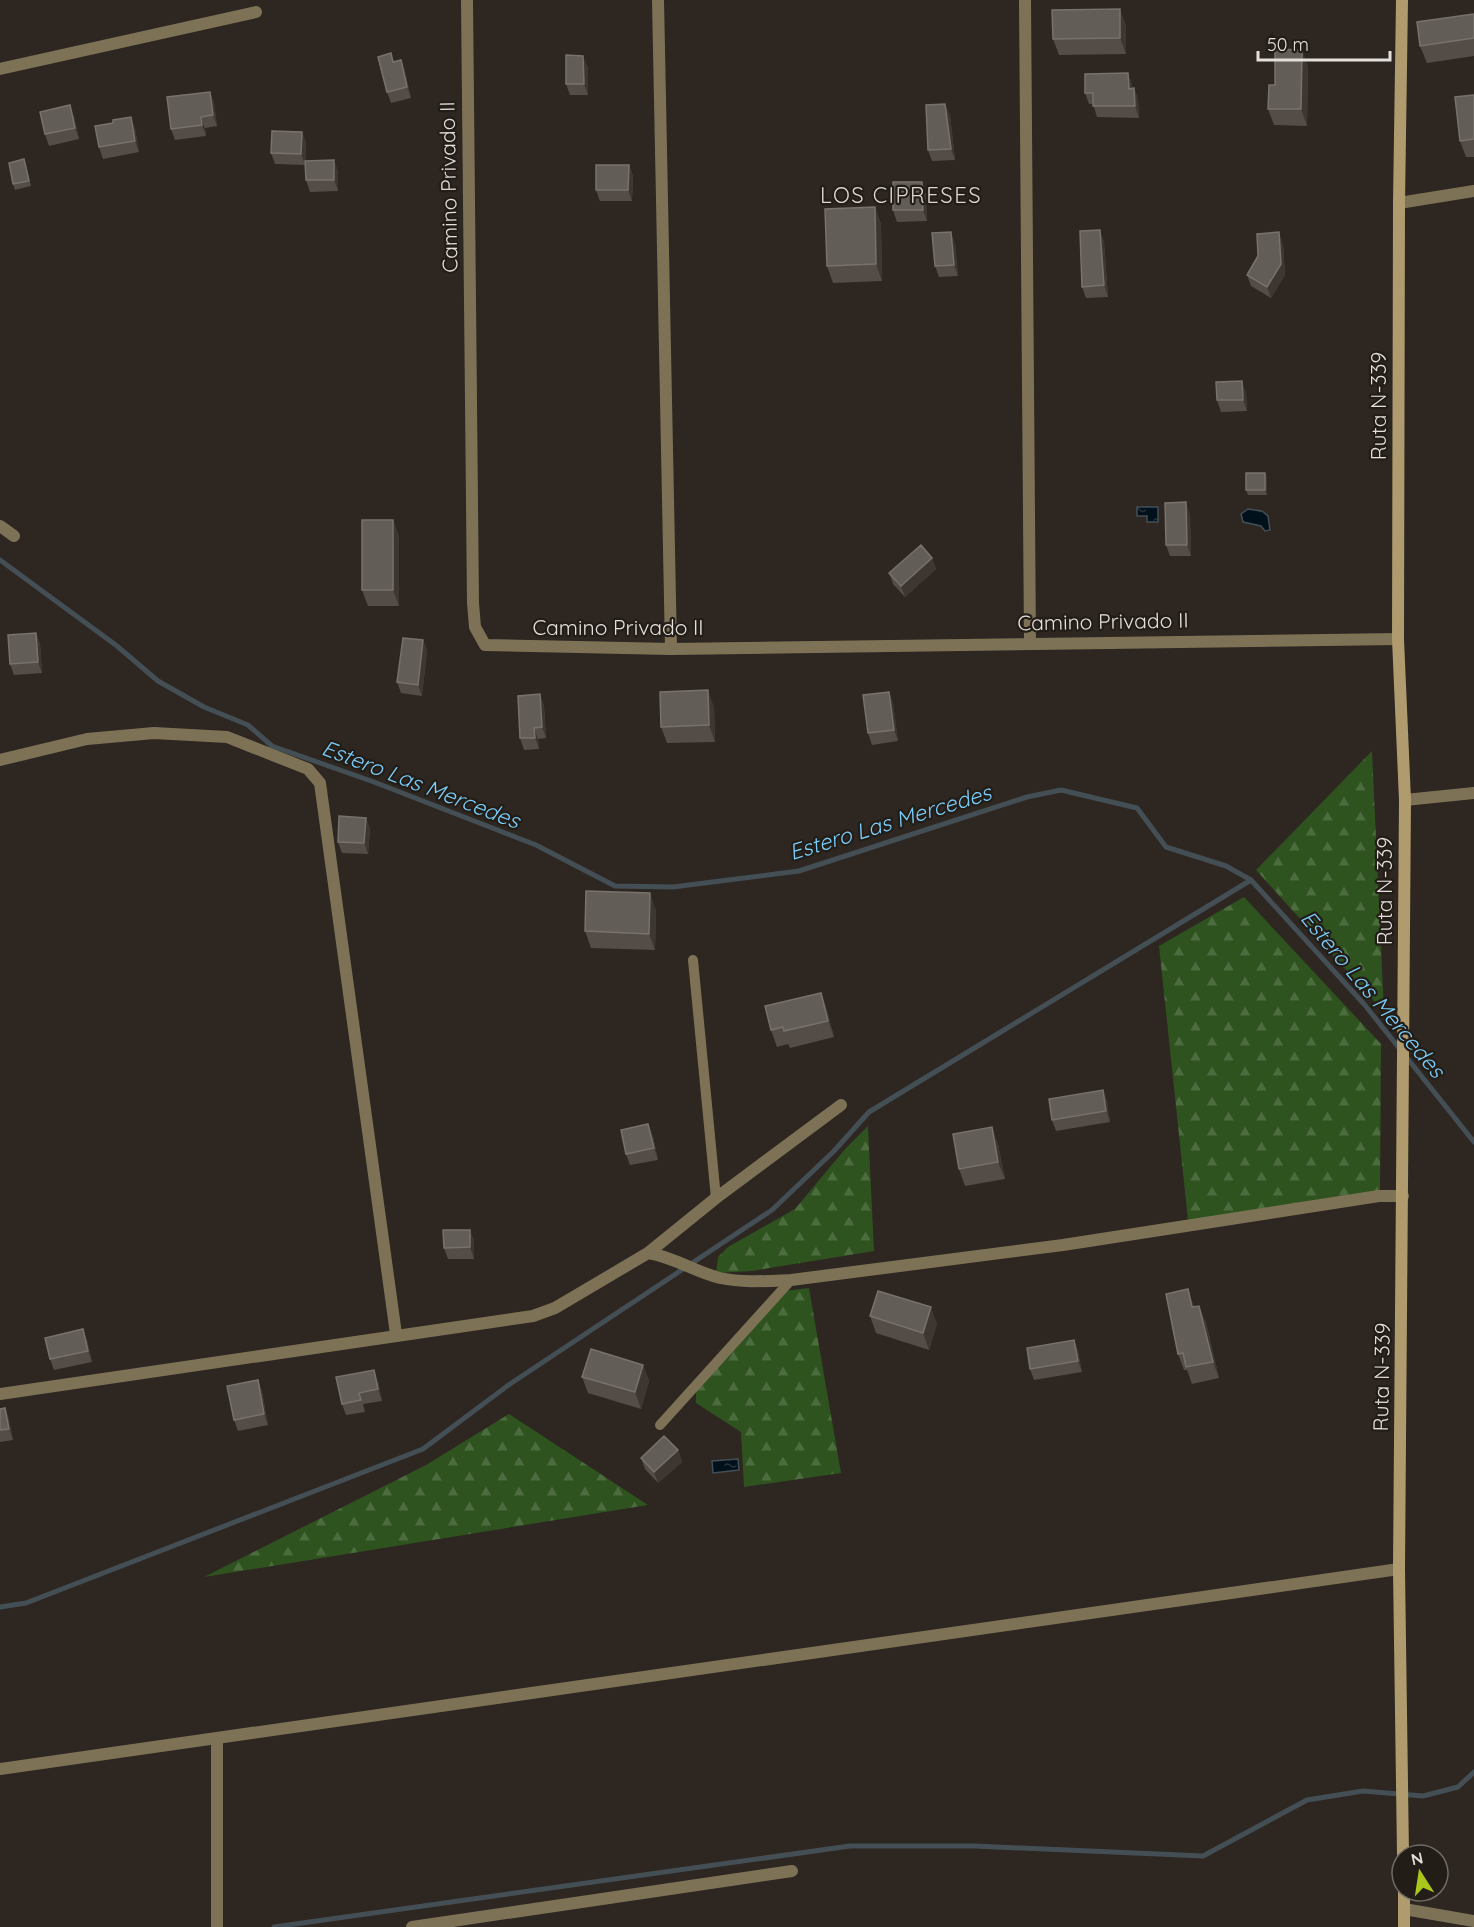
<svg xmlns="http://www.w3.org/2000/svg" width="1474" height="1927" font-family="Quicksand,sans-serif">
<style>
.forest{fill:url(#forest-firs)}
.water{fill:url(#water-ripples);stroke:#444f55;stroke-width:1.5}
.lines{fill:none;stroke-linecap:round;stroke-linejoin:round}
.stream{stroke:#444f55;stroke-width:5}
.lane{stroke:#7e7256;stroke-width:10}
.street{stroke:#7e7256;stroke-width:12}
.secondary{stroke:#af9b6e;stroke-width:12}
.wall{fill:#544d47}
.shaded-wall{fill:#3e3731}
.building{fill:#635d57;stroke:#78716c;stroke-width:1.5}
.labels{text-anchor:middle;stroke-width:4.5;stroke-linejoin:round;paint-order:stroke}
.street-label{font-size:21px;fill:#e4dfdb;stroke:#231d18}
.neighbourhood-label{font-size:22px;letter-spacing:1.5px;fill:#ddd4cd;stroke:#231d18}
.water-label{font-size:22px;font-style:italic;fill:#7bcdf9;stroke:#231d18}
</style>
<defs>
<pattern id="forest-firs" width="22" height="20" patternUnits="userSpaceOnUse" patternTransform="scale(1.5)"><rect width="22" height="20" fill="#2e531e"/><path d="M5 1l3.5 6h-7zM16 11l3.5 6h-7z" fill="#4c6b3e"/></pattern>
<pattern id="water-ripples" width="26" height="14" patternUnits="userSpaceOnUse" patternTransform="scale(1.5)"><rect width="26" height="14" fill="#00111c"/><path d="M2 4q2-2 4 0t4 0M15 11q2-2 4 0t4 0" fill="none" stroke="#25333c"/></pattern>
</defs>
<rect width="100%" height="100%" fill="#2d2621"/>
<path class="forest" d="M 1372,751 L 1384,1012 L 1256,870 Z
M 1244,897 L 1381,1044 L 1380,1194 L 1188,1220 L 1159,946 Z
M 868,1126 L 874,1251 L 752,1271 L 716,1273 L 718,1257 L 728,1247 L 795,1209 L 846,1148 Z
M 809,1288 L 841,1473 L 744,1487 L 741,1432 L 696,1403 L 696,1379 L 776,1292 Z
M 509,1414 L 648,1505 L 204,1577 L 426,1465 Z"/>
<path class="water" d="M 1137,507 L 1158,507 L 1158,522 L 1147,522 L 1147,516 L 1137,516 Z
M 1248,509 L 1262,511 L 1268,516 L 1270,530 L 1265,531 L 1261,526 L 1243,522 L 1241,514 Z
M 738,1459 L 739,1470 L 713,1473 L 712,1461 Z"/>
<g class="lines">
<path class="stream" d="M 0,560 L 117,646 L 158,681 L 204,707 L 248,725 L 272,746 L 374,782 L 536,845 L 615,886 L 673,887 L 799,871 L 1027,797 L 1061,790 L 1137,808 L 1166,847 L 1226,866 L 1251,880 L 1364,1004 L 1474,1142
M 0,1607 L 26,1603 L 423,1449 L 510,1384 L 772,1210 L 834,1151 L 869,1112 L 1251,880
M 274,1927 L 850,1846 L 975,1846 L 1203,1856 L 1307,1800 L 1363,1791 L 1423,1796 L 1458,1787 L 1474,1772"/>
<path class="lane" d="M 693,960 L 716,1198
M 660,1425 L 791,1280"/>
<path class="street" d="M 467,0 L 473,603 L 475,627 L 485,645 L 671,649 L 1398,639
M 658,0 L 671,649
M 1025,0 L 1030,642
M 0,69 L 256,12
M 1399,203 L 1474,191
M 0,526 L 14,536
M 0,760 L 87,739 L 154,733 L 227,737 L 308,769 L 320,783 L 396,1334
M 1405,800 L 1474,793
M 648,1253 L 716,1198 L 841,1105
M 0,1394 L 533,1316 L 555,1308 L 648,1253 C 674,1257 695,1272 720,1278 C 744,1283 767,1281 791,1280 L 1063,1245 L 1379,1196 L 1403,1196
M 0,1769 L 1399,1569
M 1404,1909 L 1474,1921
M 217,1927 L 217,1739
M 412,1927 L 792,1871"/>
<path class="secondary" d="M 1402,0 L 1399,203 L 1398,639 L 1405,800 L 1399,1569 L 1403,1855
M 1404,1891 L 1404,1927"/>
</g>
<path class="wall" d="M 1474,14 L 1474,56 L 1427,63 L 1420,46 Z
M 1126,25 L 1126,54 L 1059,55 L 1053,39 Z
M 401,60 L 405,71 L 411,98 L 391,103 L 387,92 L 394,62 Z
M 1308,66 L 1307,126 L 1274,125 L 1268,109 L 1275,85 Z
M 588,67 L 588,95 L 570,95 L 566,84 Z
M 1132,84 L 1132,88 L 1134,88 L 1138,99 L 1139,118 L 1097,117 L 1093,104 L 1089,104 L 1085,93 Z
M 210,92 L 214,103 L 217,126 L 205,128 L 206,136 L 175,140 L 171,129 Z
M 1474,95 L 1474,157 L 1466,157 L 1460,141 Z
M 945,104 L 950,115 L 955,160 L 932,161 L 928,150 Z
M 74,116 L 79,139 L 49,146 L 45,134 Z
M 135,128 L 139,152 L 103,159 L 99,147 Z
M 302,132 L 306,143 L 305,165 L 275,164 L 271,153 Z
M 26,165 L 31,186 L 15,190 L 13,184 Z
M 629,165 L 633,176 L 632,201 L 600,201 L 596,190 Z
M 338,171 L 338,191 L 310,192 L 306,180 Z
M 926,193 L 927,221 L 897,222 L 893,210 Z
M 875,207 L 881,224 L 882,281 L 833,283 L 827,266 Z
M 1104,241 L 1108,297 L 1086,298 L 1082,287 Z
M 955,243 L 958,276 L 939,277 L 935,266 Z
M 1283,244 L 1285,275 L 1271,298 L 1251,286 L 1247,275 Z
M 1246,392 L 1247,411 L 1221,412 L 1217,400 Z
M 1265,473 L 1267,478 L 1267,495 L 1248,495 L 1246,490 Z
M 1190,514 L 1191,556 L 1170,556 L 1166,545 Z
M 393,520 L 399,537 L 399,606 L 368,606 L 362,590 Z
M 932,558 L 936,569 L 905,597 L 893,584 L 889,573 Z
M 36,633 L 40,644 L 42,673 L 14,675 L 10,664 Z
M 423,640 L 427,651 L 422,696 L 401,693 L 397,682 Z
M 889,692 L 893,703 L 898,741 L 872,745 L 868,733 Z
M 540,694 L 544,706 L 546,738 L 538,739 L 539,749 L 524,750 L 520,738 Z
M 714,707 L 715,742 L 667,743 L 661,727 Z
M 366,818 L 370,829 L 368,854 L 342,853 L 338,842 Z
M 656,910 L 655,950 L 591,948 L 585,931 Z
M 821,993 L 827,1010 L 834,1037 L 790,1048 L 788,1044 L 777,1047 L 771,1030 Z
M 1103,1090 L 1107,1101 L 1110,1122 L 1056,1131 L 1052,1120 Z
M 653,1136 L 658,1160 L 630,1165 L 626,1154 Z
M 998,1144 L 1005,1179 L 965,1186 L 959,1169 Z
M 470,1230 L 474,1241 L 474,1259 L 448,1259 L 444,1248 Z
M 1194,1306 L 1206,1322 L 1219,1378 L 1192,1384 L 1187,1370 L 1184,1370 L 1178,1354 Z
M 870,1316 L 937,1324 L 929,1350 L 876,1333 Z
M 87,1340 L 92,1362 L 54,1370 L 50,1359 Z
M 1074,1340 L 1078,1351 L 1082,1372 L 1034,1380 L 1030,1369 Z
M 643,1365 L 649,1381 L 641,1409 L 588,1393 L 582,1377 Z
M 258,1380 L 262,1391 L 268,1425 L 238,1431 L 234,1420 Z
M 378,1381 L 382,1401 L 363,1404 L 365,1412 L 346,1415 L 342,1404 Z
M 5,1408 L 9,1419 L 13,1440 L 0,1442 L 0,1409 Z
M 678,1450 L 682,1462 L 658,1483 L 645,1469 L 641,1458 Z"/>
<path class="shaded-wall" d="M 1120,9 L 1126,25 L 1126,54 L 1120,38 Z
M 1302,50 L 1308,66 L 1307,126 L 1301,109 Z
M 583,56 L 588,67 L 588,95 L 584,84 Z
M 401,60 L 405,71 L 411,98 L 407,87 Z
M 1128,73 L 1132,84 L 1133,100 L 1129,89 Z
M 1134,88 L 1138,99 L 1139,118 L 1135,106 Z
M 210,92 L 214,103 L 217,126 L 213,115 Z
M 945,104 L 950,115 L 955,160 L 951,149 Z
M 70,105 L 74,116 L 79,139 L 75,128 Z
M 131,117 L 135,128 L 139,152 L 135,141 Z
M 201,117 L 205,128 L 206,136 L 202,125 Z
M 302,132 L 306,143 L 305,165 L 301,154 Z
M 334,160 L 338,171 L 338,191 L 334,180 Z
M 629,165 L 633,176 L 632,201 L 628,190 Z
M 922,182 L 926,193 L 927,221 L 923,210 Z
M 875,207 L 881,224 L 882,281 L 876,264 Z
M 1100,230 L 1104,241 L 1108,297 L 1104,285 Z
M 951,232 L 955,243 L 958,276 L 954,265 Z
M 1279,232 L 1283,244 L 1285,275 L 1271,298 L 1267,287 Z
M 1242,381 L 1246,392 L 1247,411 L 1243,400 Z
M 1265,473 L 1267,478 L 1267,495 L 1265,490 Z
M 1186,502 L 1190,514 L 1191,556 L 1187,545 Z
M 393,520 L 399,537 L 399,606 L 393,590 Z
M 932,558 L 936,569 L 905,597 L 901,586 Z
M 36,633 L 40,644 L 42,673 L 38,662 Z
M 423,640 L 427,651 L 422,696 L 418,685 Z
M 708,690 L 714,707 L 715,742 L 709,725 Z
M 889,692 L 893,703 L 898,741 L 894,730 Z
M 540,694 L 544,706 L 546,738 L 542,727 Z
M 534,728 L 538,739 L 539,749 L 535,738 Z
M 366,818 L 370,829 L 368,854 L 364,843 Z
M 650,893 L 656,910 L 655,950 L 649,934 Z
M 821,993 L 827,1010 L 834,1037 L 828,1021 Z
M 1103,1090 L 1107,1101 L 1110,1122 L 1106,1111 Z
M 648,1124 L 653,1136 L 658,1160 L 654,1148 Z
M 992,1127 L 998,1144 L 1005,1179 L 998,1162 Z
M 470,1230 L 474,1241 L 474,1259 L 470,1247 Z
M 1188,1289 L 1194,1306 L 1192,1307 Z
M 1199,1306 L 1206,1322 L 1219,1378 L 1213,1362 Z
M 931,1307 L 937,1324 L 929,1350 L 923,1333 Z
M 83,1329 L 87,1340 L 92,1362 L 88,1351 Z
M 1074,1340 L 1078,1351 L 1082,1372 L 1078,1361 Z
M 643,1365 L 649,1381 L 641,1409 L 635,1392 Z
M 374,1370 L 378,1381 L 382,1401 L 378,1389 Z
M 258,1380 L 262,1391 L 268,1425 L 264,1414 Z
M 5,1408 L 9,1419 L 13,1440 L 9,1429 Z
M 678,1450 L 682,1462 L 658,1483 L 654,1472 Z"/>
<path class="building" d="M 1120,9 L 1120,38 L 1053,39 L 1052,10 Z
M 1474,14 L 1474,38 L 1420,46 L 1417,22 Z
M 1275,49 L 1302,50 L 1301,109 L 1268,109 L 1269,85 L 1275,85 Z
M 391,53 L 393,62 L 401,60 L 407,87 L 387,92 L 378,57 Z
M 566,55 L 583,56 L 584,84 L 566,84 Z
M 1128,73 L 1129,89 L 1134,88 L 1135,106 L 1093,106 L 1093,93 L 1085,93 L 1085,74 Z
M 210,92 L 213,115 L 201,117 L 202,125 L 171,129 L 167,97 Z
M 1474,95 L 1474,139 L 1460,141 L 1455,97 Z
M 945,104 L 951,149 L 928,150 L 926,105 Z
M 70,105 L 75,128 L 45,134 L 40,112 Z
M 131,117 L 135,141 L 99,147 L 95,126 L 113,123 L 113,120 Z
M 272,131 L 302,132 L 301,154 L 271,153 Z
M 24,159 L 29,181 L 13,184 L 9,163 Z
M 334,160 L 334,180 L 306,180 L 305,161 Z
M 596,165 L 629,165 L 628,190 L 596,190 Z
M 893,182 L 922,182 L 923,210 L 893,210 Z
M 875,207 L 876,264 L 827,266 L 825,209 Z
M 1100,230 L 1104,285 L 1082,287 L 1080,231 Z
M 951,232 L 954,265 L 935,266 L 932,233 Z
M 1279,232 L 1281,264 L 1267,287 L 1247,275 L 1258,256 L 1257,234 Z
M 1242,381 L 1243,400 L 1217,400 L 1216,382 Z
M 1246,473 L 1265,473 L 1265,490 L 1246,490 Z
M 1186,502 L 1187,545 L 1166,545 L 1165,503 Z
M 362,520 L 393,520 L 393,590 L 362,590 Z
M 921,545 L 932,558 L 901,586 L 889,573 Z
M 36,633 L 38,662 L 10,664 L 8,635 Z
M 403,638 L 423,640 L 418,685 L 397,682 Z
M 708,690 L 709,725 L 661,727 L 660,692 Z
M 889,692 L 894,730 L 868,733 L 863,695 Z
M 540,694 L 542,727 L 534,728 L 535,738 L 520,738 L 518,696 Z
M 339,816 L 366,818 L 364,843 L 338,842 Z
M 586,891 L 650,893 L 649,934 L 585,931 Z
M 821,993 L 828,1021 L 784,1031 L 783,1027 L 771,1030 L 765,1006 Z
M 1103,1090 L 1106,1111 L 1052,1120 L 1049,1099 Z
M 648,1124 L 654,1148 L 626,1154 L 621,1130 Z
M 992,1127 L 998,1162 L 959,1169 L 953,1134 Z
M 443,1230 L 470,1230 L 470,1247 L 444,1248 Z
M 1188,1289 L 1192,1307 L 1199,1306 L 1213,1362 L 1186,1367 L 1183,1353 L 1178,1354 L 1166,1294 Z
M 878,1291 L 931,1307 L 923,1333 L 870,1316 Z
M 83,1329 L 88,1351 L 50,1359 L 45,1338 Z
M 1074,1340 L 1078,1361 L 1030,1369 L 1027,1348 Z
M 591,1349 L 643,1365 L 635,1392 L 582,1377 Z
M 374,1370 L 378,1389 L 359,1393 L 361,1400 L 342,1404 L 336,1377 Z
M 258,1380 L 264,1414 L 234,1420 L 227,1386 Z
M 5,1408 L 9,1429 L 0,1430 L 0,1409 Z
M 664,1436 L 678,1450 L 654,1472 L 641,1458 Z"/>
<g class="labels">
<g class="street-label">
<text transform="translate(449 187) rotate(-91)" y="7">Camino Privado II</text>
<text transform="translate(1379 406) rotate(-90)" y="7">Ruta N-339</text>
<text transform="translate(1103 622) rotate(-1)" y="7">Camino Privado II</text>
<text x="618" y="635">Camino Privado II</text>
<text transform="translate(1385 891) rotate(-90)" y="7">Ruta N-339</text>
<text transform="translate(1382 1377) rotate(-89)" y="7">Ruta N-339</text>
</g>
<g class="neighbourhood-label">
<text x="901" y="203">LOS CIPRESES</text>
</g>
<g class="water-label">
<text transform="translate(421 784) rotate(21)" y="8">Estero Las Mercedes</text>
<text transform="translate(890 822) rotate(-17)" y="8">Estero Las Mercedes</text>
<text transform="translate(1373 994) rotate(50)" y="8">Estero Las Mercedes</text>
</g>
</g>
<g transform="translate(1420 1873) rotate(348)"><circle r="28" fill="#231d18" stroke="#706b66" stroke-width="1.5"/>
<path d="M0-4.5L10 22L0 15L-10 22Z" fill="#a9c71a"/>
<text y="-9" font-size="16" font-weight="bold" text-anchor="middle" fill="#e4dfdb">N</text>
</g>
<path d="M1258 51v9h132v-9" fill="none" stroke="#e4dfdb" stroke-width="3"/>
<text x="1267" y="51" font-size="18" fill="#e4dfdb" stroke="#231d18" stroke-width="4.5" paint-order="stroke">50 m</text>
</svg>
